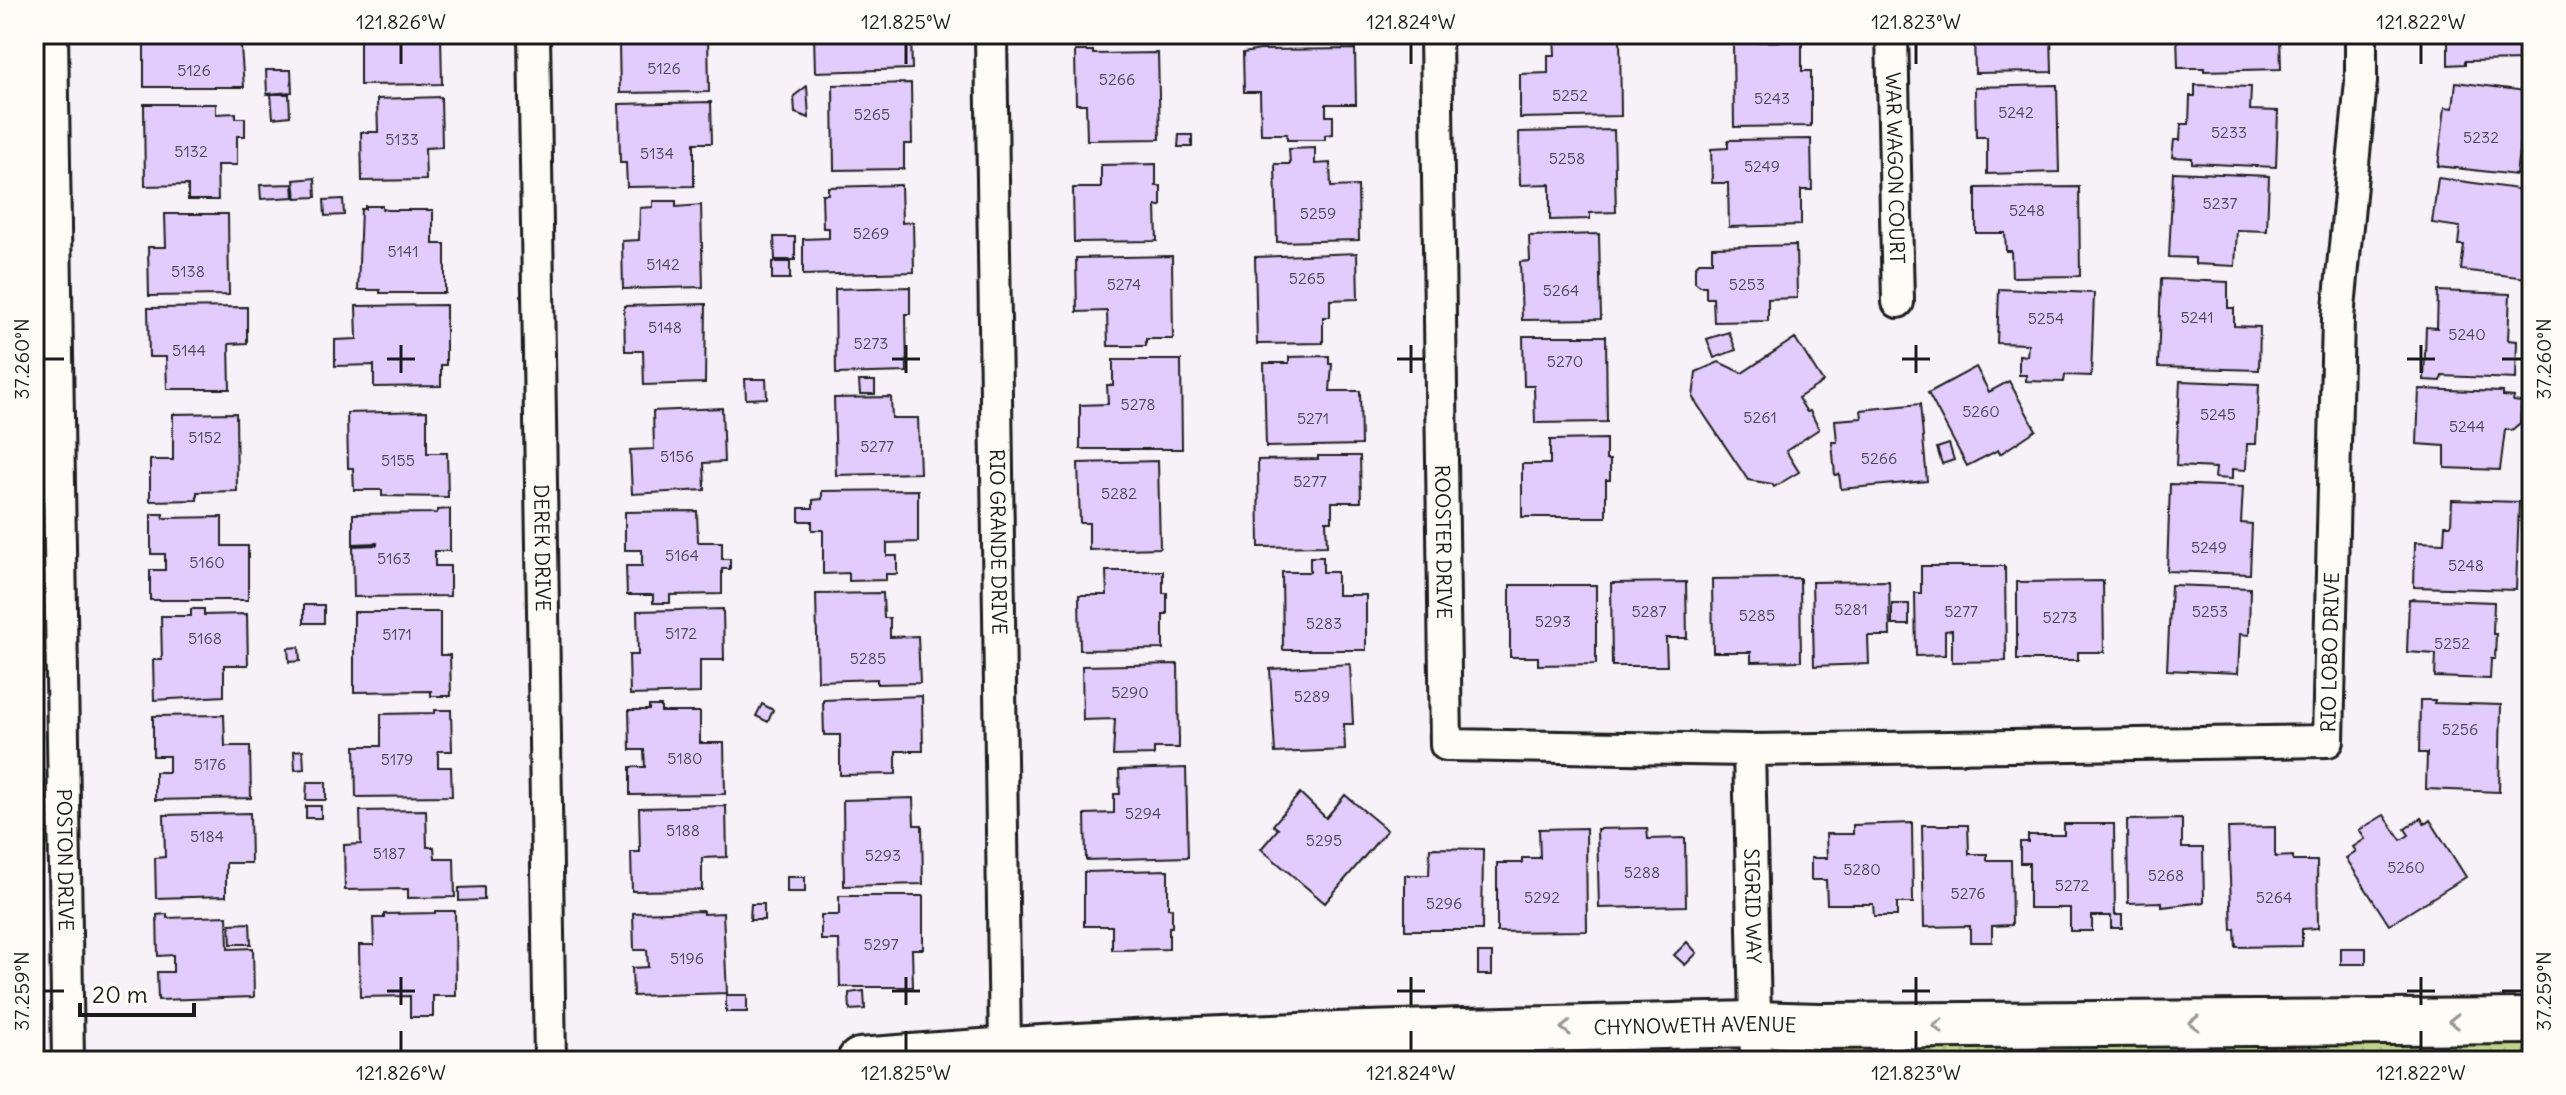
<svg xmlns="http://www.w3.org/2000/svg" width="2566" height="1095" font-family="Delius,sans-serif">
<style>
.grass{fill:url(#grass-dots);stroke:#6e7852;stroke-width:2}
.building{fill:#e1ccfd;stroke:#1c1c1c;stroke-width:2}
.lines{fill:none;stroke-linecap:round;stroke-linejoin:round}
.street-casing{stroke:#1c1c1c;stroke-width:36}
.secondary-casing{stroke:#1c1c1c;stroke-width:50}
.street{stroke:#fdfcf7;stroke-width:30}
.secondary{stroke:#fdfcf7;stroke-width:44}
.oneway{stroke:#989794}
.ticks{fill:none;stroke:#1c1c1c;stroke-width:3}
.labels{text-anchor:middle;stroke-width:7;stroke-linejoin:round;paint-order:stroke}
.number-label{font-size:16px;fill:#4d4854}
.street-label{font-size:20px;fill:#1c1c1c;stroke:#fdfcf7}
.neatline{fill:none;stroke:#1c1c1c;stroke-width:3}
.ticks-label{font-size:20px;text-anchor:middle;fill:#1c1c1c}
</style>
<defs>
<pattern id="grass-dots" width="8" height="8" patternUnits="userSpaceOnUse" patternTransform="scale(2)"><rect width="8" height="8" fill="#c1d388"/><path d="M2 2h.1M6 6h.1" fill="none" stroke="#a5b575" stroke-width="1.8" stroke-linecap="round"/></pattern>
</defs>
<rect width="100%" height="100%" fill="#f7f2f8"/>
<filter id="ink" filterUnits="userSpaceOnUse"><feTurbulence type="fractalNoise" baseFrequency=".0125" numOctaves="2"/><feDisplacementMap in="SourceGraphic" scale="16" xChannelSelector="R" yChannelSelector="G"/><feConvolveMatrix kernelMatrix="1 2 1 2 8 2 1 2 1" color-interpolation-filters="sRGB"/></filter>
<g filter="url(#ink)">
<path class="grass" d="M 2532,1042 L 2532,1061 L 1824,1061 L 1827,1048 Z
M 1591,1050 L 1625,1061 L 1377,1061 Z"/>
<path class="building" d="M 160,34 L 240,34 L 244,87 L 144,87 L 144,39 L 162,39 Z
M 360,34 L 441,35 L 442,84 L 360,85 Z
M 630,34 L 708,34 L 709,92 L 620,93 L 619,44 L 630,44 Z
M 814,34 L 911,34 L 912,69 L 815,72 Z
M 1097,34 L 1131,34 L 1131,37 L 1097,37 Z
M 1554,34 L 1620,34 L 1621,116 L 1520,118 L 1520,74 L 1548,73 L 1548,55 L 1555,55 Z
M 1974,34 L 2051,34 L 2052,72 L 1975,73 Z
M 2177,34 L 2280,34 L 2281,69 L 2204,71 L 2204,68 L 2178,68 Z
M 2448,34 L 2530,34 L 2531,60 L 2465,61 L 2465,64 L 2448,65 Z
M 1802,41 L 1802,71 L 1811,71 L 1811,126 L 1734,127 L 1733,42 Z
M 1355,49 L 1356,104 L 1326,104 L 1326,116 L 1333,116 L 1333,134 L 1325,135 L 1325,140 L 1287,140 L 1287,134 L 1261,134 L 1260,92 L 1244,92 L 1243,53 L 1260,50 Z
M 1075,51 L 1093,51 L 1093,54 L 1158,53 L 1160,139 L 1087,140 L 1086,104 L 1076,104 Z
M 266,70 L 291,70 L 292,92 L 267,94 Z
M 2456,82 L 2526,91 L 2516,175 L 2438,166 L 2445,107 L 2453,108 Z
M 911,83 L 912,144 L 904,144 L 904,169 L 834,170 L 833,85 Z
M 2057,85 L 2059,172 L 1987,174 L 1987,137 L 1976,137 L 1975,87 Z
M 2195,85 L 2251,87 L 2250,110 L 2278,111 L 2276,167 L 2192,163 L 2192,158 L 2172,157 L 2174,140 L 2180,140 L 2181,124 L 2189,124 L 2190,96 L 2195,96 Z
M 807,86 L 809,118 L 795,113 L 794,96 Z
M 271,94 L 289,94 L 290,116 L 273,118 Z
M 441,97 L 442,147 L 425,148 L 426,180 L 362,181 L 361,132 L 378,132 L 377,99 Z
M 711,102 L 712,143 L 694,143 L 694,186 L 627,187 L 626,163 L 620,163 L 619,104 Z
M 144,104 L 216,104 L 216,114 L 236,113 L 236,118 L 245,118 L 245,136 L 237,136 L 237,165 L 217,165 L 218,200 L 188,200 L 188,185 L 145,186 Z
M 1614,130 L 1616,212 L 1590,213 L 1590,219 L 1550,220 L 1550,184 L 1520,185 L 1519,132 Z
M 1179,135 L 1192,135 L 1192,147 L 1178,147 Z
M 1811,139 L 1812,190 L 1801,190 L 1801,225 L 1729,227 L 1728,183 L 1712,183 L 1711,149 L 1728,148 L 1728,140 Z
M 1315,148 L 1315,164 L 1330,163 L 1331,187 L 1358,186 L 1359,240 L 1277,242 L 1275,164 L 1290,164 L 1289,149 Z
M 1156,164 L 1156,186 L 1161,186 L 1161,206 L 1156,206 L 1157,241 L 1074,242 L 1073,188 L 1101,188 L 1101,165 Z
M 2173,172 L 2269,176 L 2267,231 L 2237,230 L 2235,266 L 2195,264 L 2195,258 L 2169,257 Z
M 315,178 L 316,197 L 296,198 L 294,180 Z
M 2438,178 L 2532,191 L 2532,227 L 2526,278 L 2461,270 L 2464,245 L 2458,245 L 2460,227 L 2432,223 Z
M 293,184 L 294,197 L 261,199 L 260,185 Z
M 901,185 L 902,223 L 913,222 L 914,272 L 803,275 L 803,239 L 829,238 L 829,228 L 823,228 L 822,194 L 828,194 L 828,187 Z
M 2079,187 L 2080,276 L 2012,277 L 2011,251 L 2006,251 L 2005,233 L 1976,233 L 1976,188 Z
M 343,199 L 344,215 L 325,216 L 324,200 Z
M 653,201 L 676,201 L 676,207 L 701,205 L 703,287 L 623,289 L 622,241 L 639,240 L 640,208 L 653,207 Z
M 365,206 L 382,206 L 382,209 L 387,210 L 433,210 L 433,244 L 445,244 L 445,293 L 380,293 L 380,290 L 358,290 L 361,209 L 365,209 Z
M 165,214 L 228,214 L 229,295 L 149,296 L 148,247 L 166,247 Z
M 1599,234 L 1601,319 L 1522,320 L 1520,262 L 1530,261 L 1529,236 Z
M 774,237 L 795,237 L 795,260 L 775,260 Z
M 1796,245 L 1797,298 L 1768,299 L 1768,321 L 1714,322 L 1713,298 L 1706,298 L 1706,286 L 1700,286 L 1695,282 L 1695,268 L 1699,262 L 1712,262 L 1712,247 Z
M 1357,253 L 1358,299 L 1330,300 L 1330,317 L 1323,317 L 1323,343 L 1257,344 L 1255,257 Z
M 1172,256 L 1173,339 L 1146,339 L 1146,346 L 1108,346 L 1107,311 L 1077,312 L 1076,258 Z
M 772,262 L 790,262 L 790,279 L 772,279 Z
M 2161,279 L 2228,282 L 2228,308 L 2234,308 L 2234,326 L 2260,327 L 2259,370 L 2158,367 Z
M 910,287 L 910,314 L 906,314 L 907,372 L 836,374 L 835,289 Z
M 1999,289 L 2094,293 L 2091,376 L 2065,375 L 2064,382 L 2026,381 L 2026,375 L 2019,375 L 2019,355 L 2027,356 L 2028,344 L 1997,343 Z
M 2438,291 L 2510,294 L 2508,340 L 2517,341 L 2516,379 L 2442,376 L 2441,381 L 2424,380 L 2426,327 L 2437,328 Z
M 706,304 L 705,383 L 644,385 L 643,351 L 625,351 L 624,306 Z
M 446,305 L 446,365 L 441,365 L 441,386 L 374,387 L 374,365 L 335,366 L 335,340 L 357,339 L 356,306 Z
M 247,307 L 247,343 L 229,344 L 230,389 L 167,389 L 166,357 L 149,357 L 148,308 Z
M 1729,332 L 1736,350 L 1714,358 L 1707,339 Z
M 1523,336 L 1606,336 L 1607,422 L 1535,423 L 1534,386 L 1524,386 Z
M 1795,338 L 1823,382 L 1798,398 L 1807,412 L 1810,411 L 1819,429 L 1786,451 L 1799,472 L 1774,487 L 1772,484 L 1748,480 L 1693,398 L 1696,372 L 1719,362 L 1742,373 Z
M 1329,356 L 1329,364 L 1332,364 L 1330,391 L 1360,391 L 1361,445 L 1266,447 L 1264,363 L 1289,363 L 1289,357 Z
M 1113,360 L 1181,360 L 1182,449 L 1080,449 L 1080,405 L 1108,404 L 1107,385 L 1113,385 Z
M 1976,367 L 1989,392 L 2009,381 L 2036,430 L 2000,454 L 1998,450 L 1967,466 L 1928,393 Z
M 745,379 L 766,379 L 767,398 L 746,399 Z
M 859,381 L 875,381 L 875,394 L 860,394 Z
M 2180,381 L 2259,384 L 2256,444 L 2247,444 L 2246,470 L 2232,469 L 2232,479 L 2215,478 L 2216,468 L 2176,466 Z
M 2419,389 L 2503,392 L 2503,396 L 2514,397 L 2513,401 L 2521,402 L 2520,423 L 2512,430 L 2505,430 L 2500,470 L 2445,468 L 2445,446 L 2417,444 Z
M 891,397 L 892,418 L 918,418 L 920,473 L 836,475 L 834,398 Z
M 1920,404 L 1927,481 L 1841,489 L 1839,474 L 1835,475 L 1832,442 L 1837,442 L 1835,420 L 1862,418 L 1861,410 Z
M 722,408 L 724,462 L 704,463 L 705,490 L 632,494 L 630,450 L 654,449 L 653,411 Z
M 427,411 L 427,453 L 447,453 L 448,497 L 382,496 L 382,490 L 354,490 L 353,468 L 348,468 L 347,413 Z
M 236,413 L 237,491 L 197,492 L 197,500 L 150,501 L 150,460 L 173,460 L 173,414 Z
M 1606,439 L 1606,460 L 1610,460 L 1610,480 L 1606,480 L 1606,517 L 1522,517 L 1522,464 L 1550,464 L 1550,440 Z
M 1949,444 L 1954,460 L 1942,464 L 1937,448 Z
M 1318,456 L 1360,456 L 1361,502 L 1332,502 L 1332,521 L 1326,521 L 1327,546 L 1259,547 L 1258,460 L 1318,459 Z
M 1158,461 L 1160,548 L 1089,550 L 1089,523 L 1080,523 L 1078,463 Z
M 2170,484 L 2243,487 L 2241,523 L 2252,524 L 2250,574 L 2167,571 Z
M 918,490 L 918,542 L 887,543 L 887,556 L 897,556 L 897,574 L 886,574 L 886,580 L 849,581 L 849,573 L 823,574 L 823,530 L 812,530 L 812,521 L 799,521 L 799,508 L 813,508 L 813,500 L 822,499 L 822,491 Z
M 2452,500 L 2519,502 L 2516,590 L 2414,587 L 2415,542 L 2444,543 L 2445,525 L 2451,525 Z
M 450,509 L 450,551 L 435,551 L 435,566 L 450,566 L 450,596 L 354,597 L 353,546 L 377,545 L 377,543 L 353,544 L 353,514 L 437,513 L 437,510 Z
M 697,511 L 698,542 L 722,542 L 722,559 L 730,559 L 730,569 L 722,569 L 722,594 L 670,595 L 670,603 L 653,603 L 653,595 L 627,595 L 626,566 L 642,566 L 642,550 L 625,550 L 625,512 Z
M 151,514 L 163,514 L 163,518 L 222,517 L 222,546 L 248,546 L 248,600 L 150,600 L 150,570 L 165,570 L 165,554 L 151,554 Z
M 1310,557 L 1323,557 L 1323,572 L 1337,572 L 1337,595 L 1366,595 L 1366,650 L 1283,650 L 1282,572 L 1310,572 Z
M 1921,566 L 2005,566 L 2006,661 L 1952,662 L 1952,630 L 1945,631 L 1945,655 L 1916,656 L 1915,593 L 1921,593 Z
M 1106,571 L 1163,571 L 1163,593 L 1167,593 L 1167,614 L 1163,614 L 1163,649 L 1080,650 L 1079,595 L 1107,595 Z
M 1800,578 L 1801,661 L 1751,662 L 1751,652 L 1713,652 L 1712,579 Z
M 1889,581 L 1890,636 L 1868,636 L 1869,664 L 1814,666 L 1812,582 Z
M 2103,581 L 2104,652 L 2078,652 L 2078,660 L 2017,660 L 2017,582 Z
M 1686,582 L 1687,638 L 1666,638 L 1667,666 L 1612,666 L 1611,583 Z
M 1510,585 L 1596,585 L 1596,664 L 1538,665 L 1538,657 L 1510,657 Z
M 2171,585 L 2250,588 L 2249,635 L 2240,634 L 2238,673 L 2167,670 Z
M 883,593 L 884,618 L 890,618 L 890,637 L 918,636 L 920,683 L 877,684 L 877,679 L 818,681 L 816,594 Z
M 2409,599 L 2494,602 L 2493,634 L 2496,634 L 2495,659 L 2491,659 L 2490,679 L 2435,677 L 2436,654 L 2407,652 Z
M 1892,604 L 1909,604 L 1909,625 L 1892,625 Z
M 304,605 L 324,605 L 324,623 L 304,623 Z
M 191,609 L 204,609 L 204,615 L 247,614 L 248,665 L 224,665 L 224,696 L 154,700 L 153,660 L 162,660 L 161,616 L 191,616 Z
M 723,609 L 724,660 L 700,660 L 700,693 L 630,695 L 629,655 L 638,655 L 637,611 Z
M 354,612 L 440,612 L 440,655 L 450,655 L 451,696 L 431,696 L 431,691 L 354,692 Z
M 299,647 L 300,661 L 289,662 L 288,648 Z
M 1178,664 L 1179,748 L 1154,748 L 1154,755 L 1113,756 L 1115,719 L 1083,720 L 1082,666 Z
M 1350,664 L 1353,724 L 1344,724 L 1345,750 L 1275,753 L 1270,669 Z
M 922,696 L 923,751 L 896,751 L 896,774 L 840,775 L 840,735 L 824,735 L 823,700 Z
M 2420,700 L 2435,700 L 2434,703 L 2501,705 L 2499,792 L 2426,789 L 2427,753 L 2419,753 Z
M 762,704 L 773,710 L 768,722 L 756,716 Z
M 649,706 L 661,706 L 661,712 L 700,712 L 700,743 L 724,743 L 725,794 L 630,795 L 630,767 L 645,767 L 644,750 L 630,750 L 629,710 L 649,710 Z
M 435,710 L 451,710 L 452,751 L 438,751 L 438,767 L 451,767 L 452,796 L 356,797 L 355,746 L 381,746 L 381,714 L 435,713 Z
M 224,715 L 225,746 L 250,746 L 251,798 L 155,800 L 155,772 L 169,772 L 169,756 L 153,756 L 153,716 Z
M 303,750 L 304,769 L 295,770 L 294,751 Z
M 1186,768 L 1188,857 L 1086,860 L 1085,814 L 1114,813 L 1114,794 L 1120,794 L 1119,770 Z
M 307,782 L 326,782 L 326,800 L 306,800 Z
M 1300,793 L 1326,818 L 1345,795 L 1387,830 L 1325,903 L 1261,849 L 1278,829 L 1273,825 Z
M 913,798 L 914,825 L 922,825 L 923,884 L 844,886 L 843,800 Z
M 306,806 L 321,806 L 321,818 L 306,818 Z
M 726,806 L 727,857 L 702,858 L 702,890 L 632,891 L 631,852 L 640,852 L 639,808 Z
M 426,810 L 427,847 L 434,847 L 435,858 L 454,858 L 455,897 L 408,898 L 408,889 L 345,890 L 344,845 L 361,844 L 360,811 Z
M 250,813 L 251,863 L 226,863 L 226,896 L 156,898 L 155,858 L 165,857 L 164,815 Z
M 2384,815 L 2401,840 L 2409,835 L 2405,829 L 2421,818 L 2425,824 L 2430,820 L 2466,877 L 2389,925 L 2346,858 L 2356,851 L 2353,847 L 2365,839 L 2359,830 Z
M 2182,819 L 2182,848 L 2203,848 L 2204,902 L 2162,907 L 2162,902 L 2128,903 L 2127,820 Z
M 1912,823 L 1913,903 L 1897,903 L 1897,916 L 1874,916 L 1873,904 L 1827,904 L 1826,880 L 1811,880 L 1811,858 L 1827,858 L 1826,834 L 1853,834 L 1853,825 Z
M 2064,824 L 2114,824 L 2115,915 L 2122,915 L 2122,928 L 2111,928 L 2111,916 L 2092,916 L 2092,931 L 2070,931 L 2070,908 L 2029,908 L 2029,863 L 2020,863 L 2020,842 L 2028,842 L 2028,835 L 2064,835 Z
M 1922,825 L 1968,825 L 1969,854 L 1987,854 L 1987,860 L 2011,860 L 2012,925 L 1992,926 L 1992,942 L 1970,942 L 1970,926 L 1924,927 Z
M 2275,827 L 2275,857 L 2293,856 L 2293,861 L 2317,861 L 2318,928 L 2302,929 L 2302,946 L 2236,947 L 2235,929 L 2232,930 L 2228,828 Z
M 1586,828 L 1587,931 L 1497,932 L 1497,863 L 1522,863 L 1522,858 L 1540,858 L 1539,829 Z
M 1647,828 L 1648,839 L 1685,838 L 1686,906 L 1599,908 L 1597,829 Z
M 1430,848 L 1483,849 L 1482,930 L 1405,930 L 1405,875 L 1429,875 Z
M 1168,870 L 1168,908 L 1172,908 L 1172,927 L 1169,927 L 1169,949 L 1112,950 L 1112,926 L 1084,926 L 1084,872 Z
M 787,877 L 805,877 L 805,892 L 787,892 Z
M 484,887 L 484,900 L 459,901 L 459,888 Z
M 839,896 L 923,896 L 923,949 L 912,949 L 913,987 L 840,987 L 839,940 L 821,940 L 821,915 L 839,915 Z
M 751,904 L 764,904 L 764,920 L 750,920 Z
M 435,911 L 455,911 L 456,996 L 433,996 L 433,1017 L 410,1017 L 410,996 L 360,997 L 359,945 L 374,945 L 373,918 L 384,918 L 384,914 L 435,913 Z
M 703,911 L 703,914 L 723,913 L 727,993 L 633,996 L 632,968 L 648,967 L 647,950 L 634,950 L 633,913 Z
M 167,914 L 167,918 L 227,916 L 228,949 L 253,948 L 254,997 L 158,1000 L 157,972 L 173,972 L 173,955 L 158,956 L 157,915 Z
M 250,923 L 251,944 L 231,944 L 230,924 Z
M 1687,942 L 1697,953 L 1685,965 L 1674,955 Z
M 2341,948 L 2366,948 L 2366,964 L 2341,964 Z
M 1478,953 L 1492,953 L 1492,975 L 1478,975 Z
M 864,991 L 865,1009 L 850,1010 L 849,993 Z
M 726,995 L 747,995 L 747,1012 L 726,1012 Z"/>
<g class="lines">
<g class="street-casing">
<g id="street">
<path id="s1" d="M 52,34 L 68,1061"/>
<path id="s2" d="M 534,34 L 550,1061"/>
<path id="s3" d="M 991,34 L 1005,1049"/>
<path id="s4" d="M 1436,34 L 1446,745 L 1749,750 L 2328,741 L 2338,318 L 2361,82 L 2361,34"/>
<path id="s5" d="M 1892,34 L 1898,302"/>
<path id="s6" d="M 1749,750 L 1756,1061"/>
</g>
</g>
<g class="secondary-casing">
<g id="secondary">
<path id="s7" d="M 860,1061 C 1158,1036 1457,1031 1756,1024 L 1819,1026 L 2532,1021"/>
</g>
</g>
<use href="#street" class="street"/>
<use href="#secondary" class="secondary"/>
</g>
<defs><path id="oneway-chevron" d="M-2-3.5L2.5 0L-2 3.5" fill="none" stroke-width="1.6" stroke-linecap="round" stroke-linejoin="round" transform="scale(2)"/></defs>
<g class="oneway">
<use href="#oneway-chevron" transform="translate(2454 1021) rotate(179)"/>
<use href="#oneway-chevron" transform="translate(2194 1023) rotate(179)"/>
<use href="#oneway-chevron" transform="translate(1938 1026) rotate(180)"/>
<use href="#oneway-chevron" transform="translate(1566 1028) rotate(179)"/>
</g>
</g>
<path class="ticks" d="M 401,44 L 401,64M 906,44 L 906,64M 1411,44 L 1411,64M 1916,44 L 1916,64M 2421,44 L 2421,64M 401,345 L 401,373M 906,345 L 906,373M 1411,345 L 1411,373M 1916,345 L 1916,373M 2421,345 L 2421,373M 44,359 L 64,359M 387,359 L 415,359M 892,359 L 920,359M 1397,359 L 1425,359M 1902,359 L 1930,359M 2407,359 L 2435,359M 2502,359 L 2522,359M 401,977 L 401,1005M 906,977 L 906,1005M 1411,977 L 1411,1005M 1916,977 L 1916,1005M 2421,977 L 2421,1005M 44,991 L 64,991M 387,991 L 415,991M 892,991 L 920,991M 1397,991 L 1425,991M 1902,991 L 1930,991M 2407,991 L 2435,991M 2502,991 L 2522,991M 401,1031 L 401,1051M 906,1031 L 906,1051M 1411,1031 L 1411,1051M 1916,1031 L 1916,1051M 2421,1031 L 2421,1051"/>
<g class="labels">
<g class="number-label">
<text x="664" y="74">5126</text>
<text x="194" y="76">5126</text>
<text x="1117" y="85">5266</text>
<text x="1570" y="101">5252</text>
<text x="1772" y="104">5243</text>
<text x="2016" y="118">5242</text>
<text x="872" y="120">5265</text>
<text x="2229" y="138">5233</text>
<text x="2481" y="143">5232</text>
<text x="402" y="145">5133</text>
<text x="191" y="157">5132</text>
<text x="657" y="159">5134</text>
<text x="1567" y="164">5258</text>
<text x="1762" y="172">5249</text>
<text x="2220" y="209">5237</text>
<text x="2027" y="216">5248</text>
<text x="1318" y="219">5259</text>
<text x="871" y="239">5269</text>
<text x="403" y="257">5141</text>
<text x="663" y="270">5142</text>
<text x="188" y="277">5138</text>
<text x="1307" y="284">5265</text>
<text x="1124" y="290">5274</text>
<text x="1747" y="290">5253</text>
<text x="1561" y="296">5264</text>
<text x="2197" y="323">5241</text>
<text x="2046" y="324">5254</text>
<text x="665" y="333">5148</text>
<text x="2467" y="340">5240</text>
<text x="871" y="349">5273</text>
<text x="189" y="356">5144</text>
<text x="1565" y="367">5270</text>
<text x="1138" y="410">5278</text>
<text x="1981" y="417">5260</text>
<text x="2218" y="420">5245</text>
<text x="1760" y="423">5261</text>
<text x="1313" y="424">5271</text>
<text x="2467" y="432">5244</text>
<text x="205" y="443">5152</text>
<text x="877" y="452">5277</text>
<text x="677" y="462">5156</text>
<text x="1879" y="464">5266</text>
<text x="398" y="466">5155</text>
<text x="1310" y="487">5277</text>
<text x="1119" y="499">5282</text>
<text x="2209" y="553">5249</text>
<text x="682" y="561">5164</text>
<text x="394" y="564">5163</text>
<text x="207" y="568">5160</text>
<text x="2466" y="571">5248</text>
<text x="1851" y="615">5281</text>
<text x="1649" y="617">5287</text>
<text x="1961" y="617">5277</text>
<text x="2210" y="617">5253</text>
<text x="1757" y="621">5285</text>
<text x="2060" y="623">5273</text>
<text x="1553" y="627">5293</text>
<text x="1324" y="629">5283</text>
<text x="681" y="639">5172</text>
<text x="397" y="640">5171</text>
<text x="205" y="644">5168</text>
<text x="2452" y="649">5252</text>
<text x="868" y="664">5285</text>
<text x="1130" y="698">5290</text>
<text x="1312" y="702">5289</text>
<text x="2460" y="735">5256</text>
<text x="685" y="764">5180</text>
<text x="397" y="765">5179</text>
<text x="210" y="770">5176</text>
<text x="1143" y="819">5294</text>
<text x="683" y="836">5188</text>
<text x="207" y="842">5184</text>
<text x="1324" y="846">5295</text>
<text x="389" y="859">5187</text>
<text x="883" y="861">5293</text>
<text x="2406" y="873">5260</text>
<text x="1862" y="875">5280</text>
<text x="1642" y="878">5288</text>
<text x="2166" y="881">5268</text>
<text x="2072" y="891">5272</text>
<text x="1968" y="899">5276</text>
<text x="1542" y="903">5292</text>
<text x="2274" y="903">5264</text>
<text x="1444" y="909">5296</text>
<text x="881" y="950">5297</text>
<text x="687" y="964">5196</text>
</g>
<g class="street-label">
<text dy="7" stroke="none"><textPath href="#s5" startOffset="134">WAR WAGON COURT</textPath></text>
<text dy="7" stroke="none"><textPath href="#s4" startOffset="508">ROOSTER DRIVE</textPath></text>
<text dy="7" stroke="none"><textPath href="#s3" startOffset="508">RIO GRANDE DRIVE</textPath></text>
<text dy="7" stroke="none"><textPath href="#s2" startOffset="514">DEREK DRIVE</textPath></text>
<text dy="7" stroke="none"><textPath href="#s4" startOffset="1682">RIO LOBO DRIVE</textPath></text>
<text dy="7" stroke="none"><textPath href="#s1" startOffset="826">POSTON DRIVE</textPath></text>
<text dy="7" stroke="none"><textPath href="#s6" startOffset="156">SIGRID WAY</textPath></text>
<text dy="7" stroke="none"><textPath href="#s7" startOffset="836">CHYNOWETH AVENUE</textPath></text>
</g>
</g>
<rect width="2566" height="1095" fill="none" stroke="#fdfcf7" stroke-width="88"/>
<path d="M80 1003v12h114v-12" fill="none" stroke="#1c1c1c" stroke-width="4"/>
<text x="92" y="1003" font-size="24" fill="#1c1c1c" stroke="#fdfcf7" stroke-width="6" paint-order="stroke">20 m</text>
<rect x="44" y="44" width="2478" height="1007" class="neatline"/>
<g class="ticks-label">
<text x="401" y="29">121.826°W</text>
<text x="906" y="29">121.825°W</text>
<text x="1411" y="29">121.824°W</text>
<text x="1916" y="29">121.823°W</text>
<text x="2421" y="29">121.822°W</text>
<text transform="translate(22 359) rotate(-90)" y="7">37.260°N</text>
<text transform="translate(2544 359) rotate(-90)" y="7">37.260°N</text>
<text transform="translate(22 991) rotate(-90)" y="7">37.259°N</text>
<text transform="translate(2544 991) rotate(-90)" y="7">37.259°N</text>
<text x="401" y="1080">121.826°W</text>
<text x="906" y="1080">121.825°W</text>
<text x="1411" y="1080">121.824°W</text>
<text x="1916" y="1080">121.823°W</text>
<text x="2421" y="1080">121.822°W</text>
</g>
</svg>
